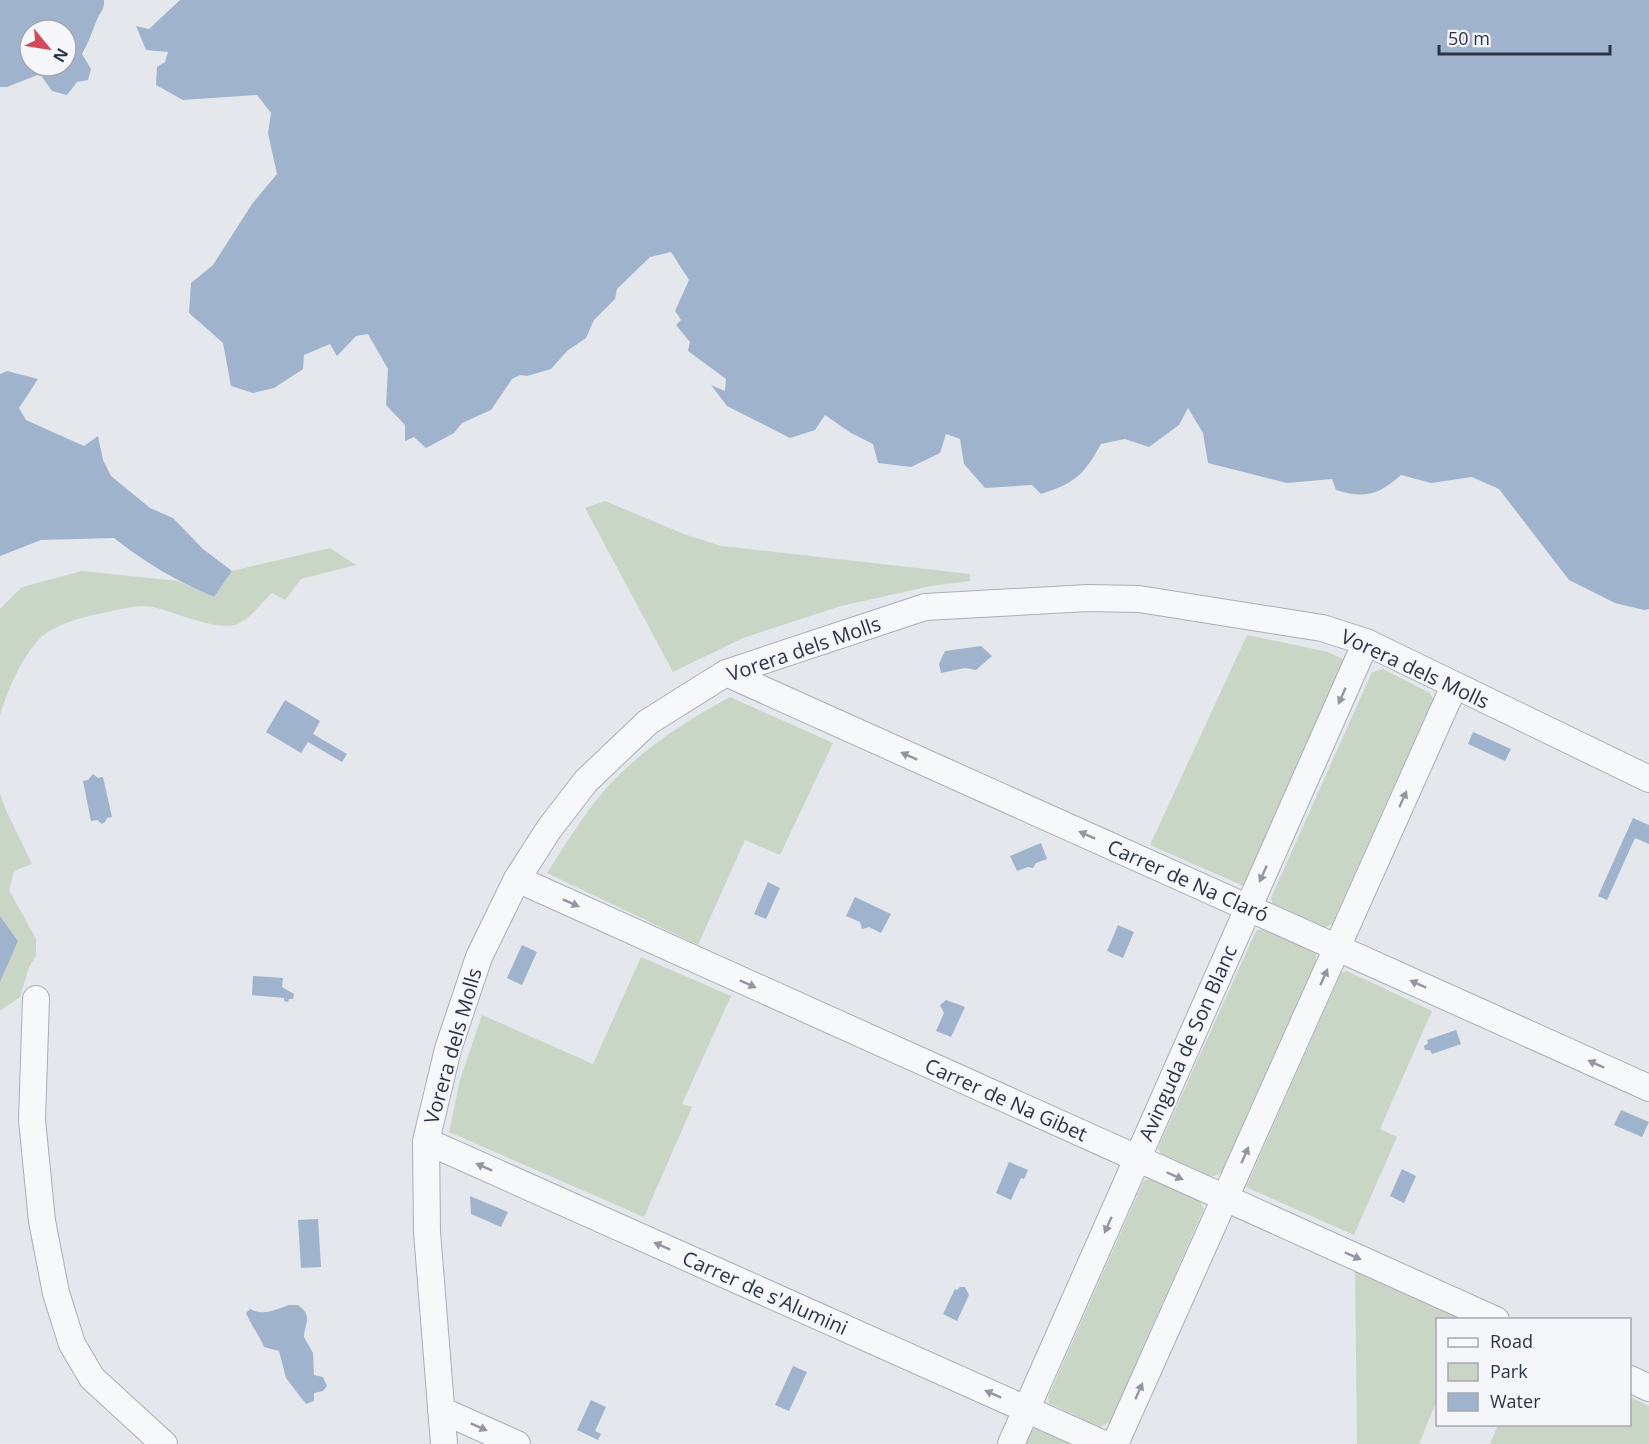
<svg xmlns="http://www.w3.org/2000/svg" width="1649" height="1444" font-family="'Open Sans',sans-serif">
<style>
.green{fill:#c9d6c5}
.water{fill:#9fb4cc;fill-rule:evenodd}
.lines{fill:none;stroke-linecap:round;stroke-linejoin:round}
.minor-casing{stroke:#a9aeb7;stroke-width:28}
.minor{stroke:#f7f8fa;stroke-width:26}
.oneway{fill:#9196a0}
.labels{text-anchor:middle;stroke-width:4.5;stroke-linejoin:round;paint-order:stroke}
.street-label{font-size:20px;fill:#2b3445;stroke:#f4f6f9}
</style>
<rect width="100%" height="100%" fill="#e4e7ec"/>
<path class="green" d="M 605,501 L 684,534 L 721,546 L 970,574 L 970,581 L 931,586 L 841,606 L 743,638 L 673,672 L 585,508 Z
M 330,548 L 356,565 L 301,579 L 285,600 L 272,593 C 261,603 248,622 234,625 C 215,630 174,612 153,607 C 140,604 122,609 108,612 C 88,616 69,620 51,630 C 26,644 8,689 0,715 L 0,609 L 22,587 L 82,571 L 178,581 L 214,597 L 232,571 Z
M 1247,635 L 1328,652 L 1345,660 L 1244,886 L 1150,845 Z
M 1383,669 L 1430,693 L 1433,699 L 1332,924 L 1324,928 L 1273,905 L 1271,898 L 1372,672 Z
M 730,697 L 833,743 L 780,855 L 745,840 L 698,945 L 547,873 C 566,844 583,815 605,790 C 640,750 684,722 730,697 Z
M 0,793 L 5,808 L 32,864 L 14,871 L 9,890 L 36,939 L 36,956 L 29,967 L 20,997 L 0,1011 L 0,982 L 18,941 L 0,916 Z
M 1264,927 L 1316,952 L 1316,961 L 1222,1173 L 1211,1177 L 1162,1156 L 1158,1148 L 1256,931 Z
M 641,957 L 731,996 L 682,1104 L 692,1107 L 644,1217 L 449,1132 L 460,1080 L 482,1015 L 593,1064 Z
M 1347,971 L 1432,1011 L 1380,1129 L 1397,1137 L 1354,1235 L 1246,1187 L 1341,973 Z
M 1152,1179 L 1198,1198 L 1204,1209 L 1110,1422 L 1100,1427 L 1049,1403 L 1048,1397 L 1144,1180 Z
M 1355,1271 L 1467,1319 L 1438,1320 L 1437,1400 L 1419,1444 L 1357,1444 Z
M 1630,1397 L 1649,1406 L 1649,1444 L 1490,1444 L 1498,1425 L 1630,1424 Z
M 1039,1427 L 1077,1444 L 1025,1444 L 1031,1430 Z"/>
<path class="water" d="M 0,0 L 104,0 C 105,10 99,13 96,22 C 92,33 88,43 82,54 L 91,69 L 88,80 L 77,82 L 67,95 L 52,91 L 40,74 L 7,87 L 0,87 ZM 30,30 L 66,30 L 66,66 L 30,66 Z
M 180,0 L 1649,0 L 1649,609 L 1644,610 L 1615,603 L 1569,580 L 1499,489 L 1472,477 L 1431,483 L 1401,475 C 1378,495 1366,499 1336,490 L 1332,479 L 1287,483 L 1208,463 L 1203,433 L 1188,408 L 1179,425 L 1149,447 L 1125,439 L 1101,444 C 1084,475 1075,483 1041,494 L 1032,485 L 985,488 L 964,464 L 960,439 L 946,434 L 940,453 L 911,467 L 878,463 L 873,444 L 851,433 L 825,415 L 815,430 L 790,438 L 727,406 L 711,385 L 725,391 L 726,379 L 688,351 L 690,342 L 676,325 L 681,320 L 675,311 L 689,280 L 671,252 L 650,257 L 617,289 L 615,299 L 594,320 L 586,338 L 567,351 L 551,369 L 527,376 L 520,375 L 512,379 L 491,410 L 462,423 L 454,433 L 426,448 L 414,437 L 405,441 L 405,425 L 386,405 L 388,369 L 368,334 L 356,336 L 337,356 L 330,344 L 304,355 L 303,369 L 274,388 L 253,393 L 231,386 L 223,343 L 189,313 L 191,283 L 213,265 L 252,204 L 277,174 L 268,133 L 271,113 L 257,95 L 183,100 L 156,85 L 157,67 L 165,62 L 168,52 L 146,50 L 136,26 L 149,29 Z
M 7,371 L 38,379 L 19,408 L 26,420 L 84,446 L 98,436 L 103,460 L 111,476 L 150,508 L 173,518 L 203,549 L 232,571 L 214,597 C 175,580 147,564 114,538 L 41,540 L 0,556 L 0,374 Z
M 981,646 L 992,656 L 976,670 L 965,668 L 941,673 L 939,664 L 945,651 Z
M 285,700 L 320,721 L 313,734 L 347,754 L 342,762 L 308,742 L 301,753 L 266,732 Z
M 1473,732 L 1511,749 L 1505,761 L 1468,744 Z
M 93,774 L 98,778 L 103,777 L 112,817 L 107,818 L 105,822 L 102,824 L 97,820 L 91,821 L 83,781 L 88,780 Z
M 1633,818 L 1649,825 L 1649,844 L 1635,838 L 1607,900 L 1598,896 Z
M 1041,843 L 1047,859 L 1036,863 L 1033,868 L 1028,867 L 1017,871 L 1010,856 Z
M 768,882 L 780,888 L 766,919 L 754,914 Z
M 855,897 L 891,914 L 881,933 L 869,927 L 862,929 L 860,922 L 846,916 Z
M 0,916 L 18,941 L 0,982 Z
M 1118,925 L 1134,932 L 1123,958 L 1107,951 Z
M 522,945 L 537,952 L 522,985 L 507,978 Z
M 253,976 L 283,978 L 282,987 L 294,994 L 293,999 L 289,999 L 288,1002 L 284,1001 L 284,998 L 252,995 Z
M 946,1000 L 965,1007 L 951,1037 L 936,1031 L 944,1013 L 940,1005 Z
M 1456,1030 L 1461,1044 L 1432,1054 L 1430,1050 L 1425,1050 L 1424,1046 L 1428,1043 L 1427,1040 Z
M 1621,1110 L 1649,1122 L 1642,1137 L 1614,1125 Z
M 1009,1162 L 1028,1170 L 1024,1179 L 1021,1178 L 1011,1200 L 996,1193 Z
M 1402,1169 L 1416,1176 L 1404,1203 L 1390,1196 Z
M 470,1196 L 508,1212 L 501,1227 L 471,1214 Z
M 318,1219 L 321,1267 L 301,1268 L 298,1220 Z
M 960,1287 L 965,1287 L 969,1295 L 957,1321 L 943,1314 L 955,1289 L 957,1290 Z
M 289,1305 L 298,1305 C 314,1317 304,1323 304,1337 L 313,1353 L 314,1375 L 323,1377 L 327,1386 L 323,1391 L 314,1393 L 314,1401 L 306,1404 L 286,1378 L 279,1351 L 264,1347 C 259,1335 251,1325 246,1313 L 250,1309 C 264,1316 275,1310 289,1305 Z
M 793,1366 L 807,1372 L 789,1411 L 775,1405 Z
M 591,1400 L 606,1407 L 595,1431 L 601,1434 L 598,1440 L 577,1430 Z"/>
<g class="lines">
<g class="minor-casing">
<path id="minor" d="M 726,673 L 1649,1088
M 517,879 L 1496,1320
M 36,999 L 32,1120 L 42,1221 L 56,1293 L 72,1344 L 92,1378 L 164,1444
M 426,1141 L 1104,1444
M 1630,1379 L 1649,1388
M 441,1410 L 517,1444
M 444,1444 L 427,1232 L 426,1141 L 448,1049 L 479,957 L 517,879 L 549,829 L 586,781 L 648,722 L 726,673 L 925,607 L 1088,598 L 1139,599 L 1322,628 L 1366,642 L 1649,779
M 1011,1444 L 1366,642
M 1115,1444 L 1454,686"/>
</g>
<use href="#minor" class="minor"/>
</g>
<defs><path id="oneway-solid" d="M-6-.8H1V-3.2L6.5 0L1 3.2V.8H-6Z" transform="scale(1.5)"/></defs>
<g class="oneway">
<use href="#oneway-solid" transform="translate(1342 696) rotate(114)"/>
<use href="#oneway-solid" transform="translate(909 756) rotate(-156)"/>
<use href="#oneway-solid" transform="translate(1403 799) rotate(-66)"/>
<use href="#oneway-solid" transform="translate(1087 835) rotate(-156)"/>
<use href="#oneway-solid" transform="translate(1263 874) rotate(114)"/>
<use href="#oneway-solid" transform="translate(571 903) rotate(24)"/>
<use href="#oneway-solid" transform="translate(1324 977) rotate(-66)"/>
<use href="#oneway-solid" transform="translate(748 984) rotate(24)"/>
<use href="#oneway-solid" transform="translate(1418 984) rotate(-156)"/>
<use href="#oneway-solid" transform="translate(1596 1064) rotate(-156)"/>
<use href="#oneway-solid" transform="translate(1245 1155) rotate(-66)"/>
<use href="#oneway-solid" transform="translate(484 1167) rotate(-156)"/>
<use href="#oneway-solid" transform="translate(1175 1176) rotate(24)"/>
<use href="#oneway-solid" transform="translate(1108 1225) rotate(114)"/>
<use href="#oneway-solid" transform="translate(662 1246) rotate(-156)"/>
<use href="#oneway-solid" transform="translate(1353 1256) rotate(24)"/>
<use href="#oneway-solid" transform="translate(1139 1391) rotate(-66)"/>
<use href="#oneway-solid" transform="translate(993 1394) rotate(-156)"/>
<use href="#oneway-solid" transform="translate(479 1427) rotate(24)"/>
</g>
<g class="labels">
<g class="street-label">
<text transform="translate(804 649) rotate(-19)" y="7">Vorera dels Molls</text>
<text transform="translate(1415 669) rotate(25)" y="7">Vorera dels Molls</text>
<text transform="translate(1188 881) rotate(24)" y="7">Carrer de Na Claró</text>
<text transform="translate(1188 1043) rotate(-66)" y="7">Avinguda de Son Blanc</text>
<text transform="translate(453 1046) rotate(-74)" y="7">Vorera dels Molls</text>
<text transform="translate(1006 1100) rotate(24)" y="7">Carrer de Na Gibet</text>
<text transform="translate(765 1293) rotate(24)" y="7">Carrer de s'Alumini</text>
</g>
</g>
<rect x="1436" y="1318" width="195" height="108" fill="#f4f6f9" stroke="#a4a8b1" stroke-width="1.5"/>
<rect x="1448" y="1338" width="30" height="9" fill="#f7f8fa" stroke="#a4a8b1" stroke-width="1.5"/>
<text x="1490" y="1348" font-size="18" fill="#2b3445">Road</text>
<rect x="1448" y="1363" width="30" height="18" fill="#c9d6c5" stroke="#a4a8b1" stroke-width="1.5"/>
<text x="1490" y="1378" font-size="18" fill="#2b3445">Park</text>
<rect x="1448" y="1393" width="30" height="18" fill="#9fb4cc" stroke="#a4a8b1" stroke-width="1.5"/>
<text x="1490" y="1408" font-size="18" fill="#2b3445">Water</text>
<g transform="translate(48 48) rotate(120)"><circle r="28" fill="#f4f6f9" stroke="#a4a8b1" stroke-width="1.5"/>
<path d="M0-4.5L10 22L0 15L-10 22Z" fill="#d1495b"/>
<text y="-9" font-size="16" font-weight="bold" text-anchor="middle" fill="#2b3445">N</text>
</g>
<path d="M1439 45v9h171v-9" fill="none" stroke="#2b3445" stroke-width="3"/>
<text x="1448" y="45" font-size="18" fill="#2b3445" stroke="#f4f6f9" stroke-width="4.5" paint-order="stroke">50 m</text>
</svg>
